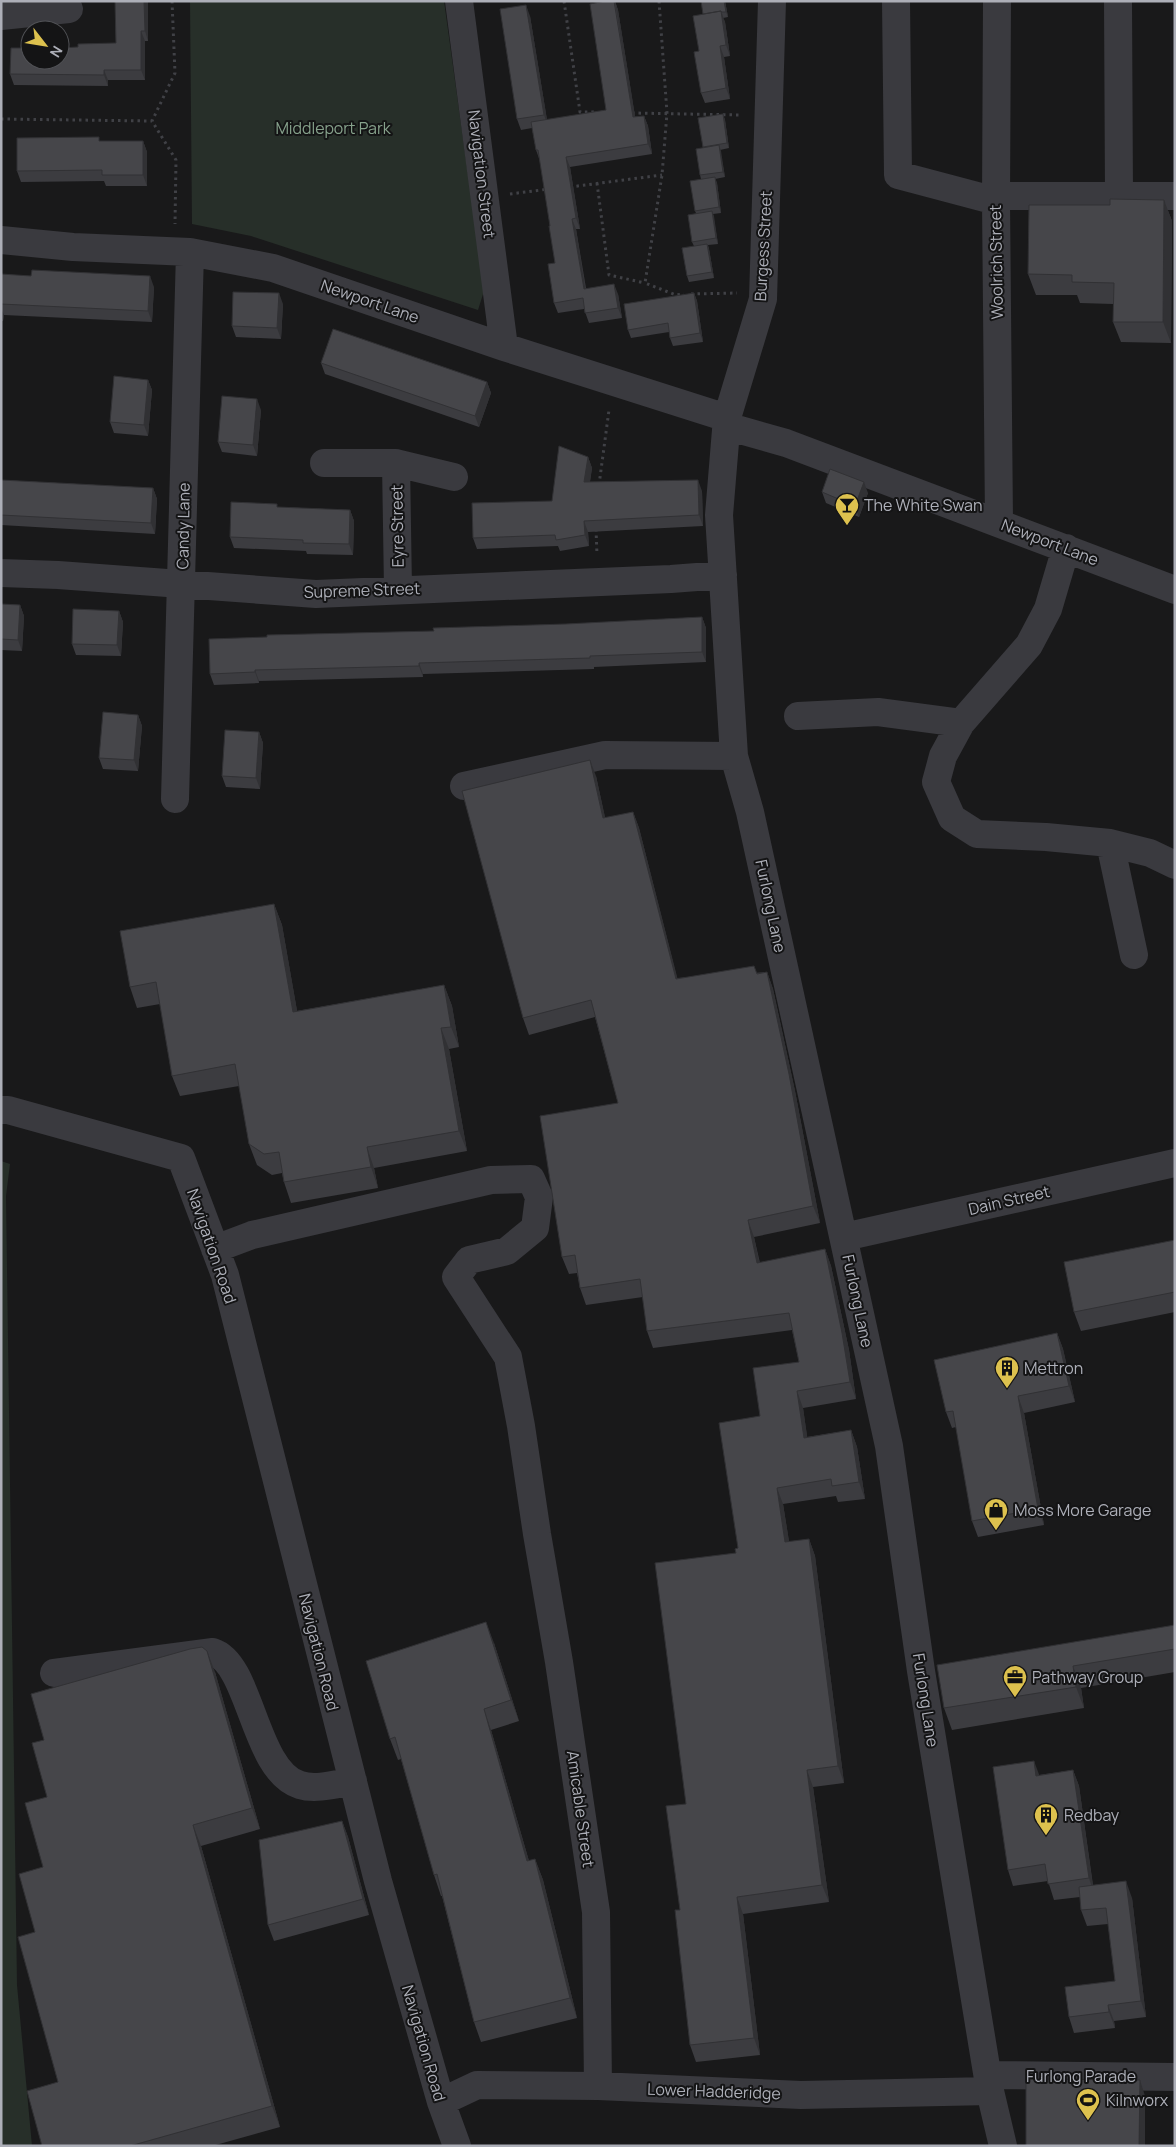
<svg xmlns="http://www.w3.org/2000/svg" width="1176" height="2147" font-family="Manrope,sans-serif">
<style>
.green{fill:#272f29}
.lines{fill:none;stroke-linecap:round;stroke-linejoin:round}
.path{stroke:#404146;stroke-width:3;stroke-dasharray:2.5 4;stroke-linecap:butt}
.minor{stroke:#3a3a3f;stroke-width:28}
.wall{fill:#3c3c40}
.shaded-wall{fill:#313134}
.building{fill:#46464a;stroke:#313134}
.labels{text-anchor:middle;stroke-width:4;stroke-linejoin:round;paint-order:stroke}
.park-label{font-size:16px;fill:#86a18b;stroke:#141415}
.street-label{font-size:16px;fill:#adafb8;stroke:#141415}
.poi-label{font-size:16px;fill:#adafb8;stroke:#141415;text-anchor:start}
</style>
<rect width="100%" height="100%" fill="#19191a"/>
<path class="green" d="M 190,1 L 444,1 L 484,291 L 478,310 L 251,236 L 192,224 Z
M 1,1161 L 10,1164 L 6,1196 L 17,1985 L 32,2146 L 1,2146 Z"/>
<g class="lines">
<path class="path" d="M 172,1 L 175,73 L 152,121 L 176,160 L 175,224
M 564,1 L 580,112 L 595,112
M 659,1 L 667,113 L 662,175 L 645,283 L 676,295 L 684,294
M 632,113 L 740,115
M 1,119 L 152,121
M 597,183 L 609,275 L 645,283
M 570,187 L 662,175
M 510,194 L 549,189
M 691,294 L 737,293
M 599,485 L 609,410
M 596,529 L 597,555"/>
<path class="minor" d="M 459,1 L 504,347
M 772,1 L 763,299 L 727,418 L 719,515 L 734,756 L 750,812 L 889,1446 L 921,1671 L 990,2091 L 1003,2146
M 896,1 L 898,175 L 996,201
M 997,1 L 996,201 L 999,522
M 1118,1 L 1119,196
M 1,16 L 69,9
M 996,196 L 1175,196
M 1,240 L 73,247 L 190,252 L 273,268 L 504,347 L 727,418
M 726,426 L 786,443 L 1175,590
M 324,463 L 396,463 L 454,477
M 396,463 L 398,589
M 1066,548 L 1048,609 L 1029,645 L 961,723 L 943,756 L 936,782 L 952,818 L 977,834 L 1046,837 L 1110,843 L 1150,853 L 1175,865
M 1,573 L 58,575 L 316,594 L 671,579 L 723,575
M 798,716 L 878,712 L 961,723
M 464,786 L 605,755 L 734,756
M 175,799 L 190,252
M 1110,843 L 1134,955
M 1,1110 L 8,1110 L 181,1158 L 225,1275 L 378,1881 L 441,2102 L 457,2146
M 844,1237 L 1175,1163
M 215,1249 L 252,1235 L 491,1180 L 531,1179 L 539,1197 L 535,1228 L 507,1251 L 469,1260 L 456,1277 L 508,1357 L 521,1426 L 537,1534 L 559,1662 L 596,1912 L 598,2086
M 54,1673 L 213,1652 C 251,1664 254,1771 300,1785 C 316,1790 336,1784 353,1781
M 988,2075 L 1175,2077
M 441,2102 L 477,2085 L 598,2086 L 801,2095 L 990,2091"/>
</g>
<path class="wall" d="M 115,1 L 148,1 L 148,41 L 145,41 L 145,80 L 108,80 L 108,86 L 14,85 L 10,74 L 78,47 L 116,43 Z
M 600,1 L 615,1 L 618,10 L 635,117 L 644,116 L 648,126 L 652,154 L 570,167 L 580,229 L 576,229 L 586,288 L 618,294 L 622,318 L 589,323 L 584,309 L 558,313 L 554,303 L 555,263 L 550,226 L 540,161 L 536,150 L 532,128 L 521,130 L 517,119 L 530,16 L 547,120 L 606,110 Z
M 725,1 L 728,17 L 723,18 L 725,22 L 730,56 L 724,57 L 730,99 L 705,103 L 701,93 L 699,51 L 703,14 Z
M 723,114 L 725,120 L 729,148 L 720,150 L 725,177 L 715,179 L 717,183 L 721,213 L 713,214 L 718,244 L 708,245 L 709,249 L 714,278 L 689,282 L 687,276 L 694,246 L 692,242 L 696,213 L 695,211 L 701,179 L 700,175 L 703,148 L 698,118 Z
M 101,141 L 143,141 L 147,152 L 147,186 L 106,186 L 104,181 L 21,182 L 17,171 Z
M 1164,200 L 1172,221 L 1171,343 L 1121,342 L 1113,322 L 1113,304 L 1080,303 L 1077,295 L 1036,295 L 1028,274 L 1110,205 Z
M 1,274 L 154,287 L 152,322 L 4,315 L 3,321 L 1,321 Z
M 694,293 L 697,301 L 703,342 L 673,346 L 670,338 L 669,332 L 631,338 L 628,330 Z
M 283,304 L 281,339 L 236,337 L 232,326 Z
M 321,363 L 487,382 L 491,393 L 479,427 L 325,374 Z
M 148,380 L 152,390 L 148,436 L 114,433 L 110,422 Z
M 261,410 L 257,456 L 222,452 L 218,442 Z
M 588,457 L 592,468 L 590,482 L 702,491 L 703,526 L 588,532 L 589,546 L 560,551 L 558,546 L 477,549 L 473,538 L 552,501 Z
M 1,480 L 153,488 L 157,499 L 155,534 L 1,525 Z
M 822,492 L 868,493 L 859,517 L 826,503 Z
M 278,507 L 350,510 L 354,521 L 353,555 L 307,554 L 306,551 L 234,548 L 230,537 Z
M 1,604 L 20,605 L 24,616 L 22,651 L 1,650 Z
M 119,611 L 123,622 L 121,656 L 76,655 L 72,644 Z
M 702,617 L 706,628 L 706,662 L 594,667 L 594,669 L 423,674 L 423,677 L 259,681 L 259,683 L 214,685 L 210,674 L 434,631 Z
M 138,715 L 142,726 L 138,771 L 103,769 L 99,758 Z
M 259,732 L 263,743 L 260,789 L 226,787 L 222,776 Z
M 596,776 L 605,818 L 633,812 L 639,828 L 677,978 L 767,972 L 773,989 L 795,1091 L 820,1223 L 754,1237 L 760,1263 L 825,1249 L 831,1266 L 849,1350 L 856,1399 L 803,1408 L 807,1437 L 851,1430 L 857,1447 L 865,1499 L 838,1502 L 836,1496 L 783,1504 L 789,1542 L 809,1539 L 815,1556 L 844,1783 L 813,1787 L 829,1902 L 743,1914 L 760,2055 L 696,2062 L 690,2045 L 680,1910 L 686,1804 L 736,1553 L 738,1548 L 760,1416 L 799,1362 L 792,1330 L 653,1348 L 647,1331 L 643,1297 L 586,1305 L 580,1288 L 577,1273 L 569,1274 L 562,1257 L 618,1103 L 595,1017 L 529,1035 L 523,1018 Z
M 274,904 L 282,925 L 297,1011 L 444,985 L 452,1006 L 459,1047 L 449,1049 L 467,1151 L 374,1168 L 378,1188 L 291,1203 L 284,1182 L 282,1173 L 272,1175 L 257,1165 L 249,1144 L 239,1086 L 180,1096 L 172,1076 L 160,1004 L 137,1008 L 130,987 Z
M 1175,1240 L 1175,1312 L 1081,1331 L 1074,1312 Z
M 1057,1333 L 1063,1349 L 1075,1402 L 1024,1413 L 1044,1525 L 978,1537 L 972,1521 L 956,1427 L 952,1428 L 946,1412 Z
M 1175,1625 L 1175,1672 L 1081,1688 L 1084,1708 L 952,1730 L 944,1708 Z
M 494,1643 L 519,1721 L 491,1730 L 529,1861 L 535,1859 L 543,1880 L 577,2018 L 481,2042 L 474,2022 L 442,1896 L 441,1896 L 434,1875 L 401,1759 L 398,1760 L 390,1739 Z
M 215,1672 L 260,1829 L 201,1846 L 280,2127 L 212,2146 L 42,2146 L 58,2082 L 35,1932 L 43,1867 L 47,1797 L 44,1740 Z
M 1073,1770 L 1079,1786 L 1093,1885 L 1132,1898 L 1146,2017 L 1114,2021 L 1115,2028 L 1074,2033 L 1069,2017 L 1115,1981 L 1108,1924 L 1087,1926 L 1081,1910 L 1080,1897 L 1054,1900 L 1048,1881 L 1013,1886 L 1008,1870 L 1039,1775 Z
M 342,1821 L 348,1837 L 369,1915 L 274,1941 L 268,1925 Z"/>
<path class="shaded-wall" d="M 144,1 L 148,1 L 148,41 L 145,31 Z
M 615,1 L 618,10 L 637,128 L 633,117 Z
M 724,1 L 725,1 L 728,17 L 726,12 Z
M 526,5 L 530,16 L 548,126 L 544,115 Z
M 721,11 L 725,22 L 730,56 L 726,45 Z
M 141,31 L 145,41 L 145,80 L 141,70 Z
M 720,46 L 724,57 L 730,99 L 726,88 Z
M 104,70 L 108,80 L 108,86 L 104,75 Z
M 723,114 L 725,120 L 729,148 L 727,143 Z
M 644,116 L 648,126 L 652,154 L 648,144 Z
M 143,141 L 147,152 L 147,186 L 143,175 Z
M 719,145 L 721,151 L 725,177 L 723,172 Z
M 566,157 L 570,167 L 580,229 L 576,218 Z
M 715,177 L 717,183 L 721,213 L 719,207 Z
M 1164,200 L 1172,221 L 1171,343 L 1163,322 Z
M 712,211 L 714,216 L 718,244 L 716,238 Z
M 572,219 L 576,229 L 587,299 L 584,289 Z
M 707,244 L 709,249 L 714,278 L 712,272 Z
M 150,276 L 154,287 L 152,322 L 148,311 Z
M 614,284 L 618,294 L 622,318 L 618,308 Z
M 279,293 L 283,304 L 281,339 L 277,328 Z
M 694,293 L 697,301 L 703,342 L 700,333 Z
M 1,308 L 4,315 L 3,321 L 1,316 Z
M 148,380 L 152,390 L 148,436 L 144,425 Z
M 487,382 L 491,393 L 479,427 L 475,416 Z
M 257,399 L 261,410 L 257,456 L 253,445 Z
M 588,457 L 592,468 L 588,493 L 584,482 Z
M 698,480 L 702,491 L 703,526 L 699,515 Z
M 864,482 L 868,493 L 859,517 L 855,506 Z
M 153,488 L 157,499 L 155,534 L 151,523 Z
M 350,510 L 354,521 L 353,555 L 349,544 Z
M 584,521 L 588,532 L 589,546 L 585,535 Z
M 20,605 L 24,616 L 22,651 L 18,640 Z
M 119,611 L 123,622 L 121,656 L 117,645 Z
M 702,617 L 706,628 L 706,662 L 702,652 Z
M 419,663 L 423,674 L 423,677 L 419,666 Z
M 255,670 L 259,681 L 259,683 L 255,672 Z
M 138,715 L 142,726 L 138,771 L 134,760 Z
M 259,732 L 263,743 L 260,789 L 256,778 Z
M 590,760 L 596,776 L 609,835 L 603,818 Z
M 633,812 L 639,828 L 682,996 L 676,979 Z
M 274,904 L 282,925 L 301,1033 L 293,1012 Z
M 767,972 L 773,989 L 795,1091 L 820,1223 L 813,1206 Z
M 444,985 L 452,1006 L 459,1047 L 451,1027 Z
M 441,1028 L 449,1049 L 467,1151 L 459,1131 Z
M 367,1147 L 374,1168 L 378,1188 L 371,1167 Z
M 748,1220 L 754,1237 L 763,1280 L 757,1263 Z
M 825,1249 L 831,1266 L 849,1350 L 856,1399 L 850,1382 Z
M 1057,1333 L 1063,1349 L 1075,1402 L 1069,1386 Z
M 797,1391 L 803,1408 L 810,1455 L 804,1438 Z
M 1018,1396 L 1024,1413 L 1044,1525 L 1038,1509 Z
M 851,1430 L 857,1447 L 865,1499 L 859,1482 Z
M 777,1488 L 783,1504 L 792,1559 L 785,1542 Z
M 809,1539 L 815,1556 L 844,1783 L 838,1766 Z
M 486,1622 L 494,1643 L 519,1721 L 511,1700 Z
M 207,1651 L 215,1672 L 260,1829 L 252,1808 Z
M 1073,1666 L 1081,1688 L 1084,1708 L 1076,1687 Z
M 484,1709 L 491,1730 L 535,1882 L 527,1861 Z
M 1034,1761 L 1040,1777 L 1036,1776 Z
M 807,1770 L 813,1787 L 829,1902 L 822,1885 Z
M 1073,1770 L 1079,1786 L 1094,1894 L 1089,1878 Z
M 342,1821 L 348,1837 L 369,1915 L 363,1899 Z
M 193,1825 L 201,1846 L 280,2127 L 272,2106 Z
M 535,1859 L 543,1880 L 577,2018 L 570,1998 Z
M 1126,1881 L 1132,1898 L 1146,2017 L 1141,2001 Z
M 737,1897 L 743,1914 L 760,2055 L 754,2038 Z
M 1108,2005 L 1114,2021 L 1115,2028 L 1109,2012 Z
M 1140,2080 L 1145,2096 L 1145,2146 L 1139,2146 Z"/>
<path class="building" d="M 115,1 L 144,1 L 145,31 L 141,31 L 141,70 L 104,70 L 104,75 L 10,74 L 11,48 L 30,48 L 30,60 L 60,60 L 60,48 L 78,47 L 78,44 L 116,43 Z
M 605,1 L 614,1 L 633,117 L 644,116 L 648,144 L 566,157 L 576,218 L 572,219 L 584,289 L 614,284 L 618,308 L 585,313 L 583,298 L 554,303 L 548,264 L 555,263 L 549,226 L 550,226 L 538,150 L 536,150 L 531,122 L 606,110 L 590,4 Z
M 701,1 L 724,1 L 726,12 L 721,12 L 721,11 L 703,14 Z
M 526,5 L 544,115 L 517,119 L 500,9 Z
M 721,11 L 726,45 L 720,46 L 726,88 L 701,93 L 694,52 L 699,51 L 693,16 Z
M 723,114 L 727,143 L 703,147 L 698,118 Z
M 99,137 L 99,141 L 143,141 L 143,175 L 102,175 L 102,170 L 17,171 L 17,138 Z
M 719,145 L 723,172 L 700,175 L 696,149 Z
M 715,177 L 719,207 L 695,211 L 690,181 Z
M 1110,199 L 1164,200 L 1163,322 L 1113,322 L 1114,283 L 1072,282 L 1072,275 L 1028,274 L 1029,205 L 1110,205 Z
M 712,211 L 716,238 L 692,242 L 688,215 Z
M 707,244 L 712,272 L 687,276 L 682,248 Z
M 32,270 L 150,276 L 148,311 L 1,304 L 1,274 L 31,276 Z
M 233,292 L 279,293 L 277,328 L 232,326 Z
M 694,293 L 700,333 L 670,338 L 668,323 L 628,330 L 624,304 Z
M 333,329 L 487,382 L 475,416 L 321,363 Z
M 114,376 L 148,380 L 144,425 L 110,422 Z
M 222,396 L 257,399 L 253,445 L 218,442 Z
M 559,446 L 588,457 L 584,482 L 698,480 L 699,515 L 584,521 L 585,535 L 556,540 L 555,535 L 473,538 L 472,503 L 552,501 Z
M 830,469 L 864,482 L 855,506 L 822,492 Z
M 1,480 L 153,488 L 151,523 L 1,515 Z
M 231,502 L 277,504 L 277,507 L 350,510 L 349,544 L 303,543 L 303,540 L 230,537 Z
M 1,604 L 20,605 L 18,640 L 1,639 Z
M 73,609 L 119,611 L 117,645 L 72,644 Z
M 702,617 L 702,652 L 590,656 L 590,658 L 419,663 L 419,666 L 255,670 L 255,672 L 210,674 L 209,639 L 267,637 L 267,635 L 434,631 L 433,628 L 566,624 Z
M 103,712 L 138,715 L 134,760 L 99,758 Z
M 225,730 L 259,732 L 256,778 L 222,776 Z
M 590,760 L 603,818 L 633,812 L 676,979 L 754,966 L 757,974 L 767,972 L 789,1074 L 813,1206 L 748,1220 L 757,1263 L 825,1249 L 842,1333 L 850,1382 L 797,1391 L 804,1438 L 851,1430 L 859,1482 L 832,1486 L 831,1479 L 777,1488 L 785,1542 L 809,1539 L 838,1766 L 807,1770 L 822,1885 L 737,1897 L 754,2038 L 690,2045 L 675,1910 L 680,1910 L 666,1806 L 686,1804 L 655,1563 L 736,1553 L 735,1549 L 738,1548 L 719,1423 L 760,1416 L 753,1368 L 799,1362 L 789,1313 L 647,1331 L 640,1279 L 580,1288 L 575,1255 L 562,1257 L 540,1116 L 618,1103 L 591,1000 L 523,1018 L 462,791 Z
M 274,904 L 293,1012 L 444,985 L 451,1027 L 441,1028 L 459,1131 L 367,1147 L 371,1167 L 284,1182 L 279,1152 L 264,1154 L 249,1144 L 235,1064 L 172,1076 L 156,982 L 130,987 L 120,931 Z
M 1175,1240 L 1175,1292 L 1074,1312 L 1064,1262 Z
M 1057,1333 L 1069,1386 L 1018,1396 L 1038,1509 L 972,1521 L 953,1411 L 946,1412 L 934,1360 Z
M 486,1622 L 511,1700 L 484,1709 L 527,1861 L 535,1859 L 570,1998 L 474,2022 L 437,1874 L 434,1875 L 395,1737 L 390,1739 L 366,1661 Z
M 1175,1625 L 1175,1649 L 1073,1666 L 1076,1687 L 944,1708 L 937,1665 Z
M 202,1647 L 207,1651 L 252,1808 L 193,1825 L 272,2106 L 130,2146 L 42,2146 L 27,2091 L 58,2082 L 18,1937 L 35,1932 L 19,1874 L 43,1867 L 25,1803 L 47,1797 L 32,1743 L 44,1740 L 31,1694 L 190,1649 Z
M 1034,1761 L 1036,1776 L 1073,1770 L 1089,1878 L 1048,1884 L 1045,1864 L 1008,1870 L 993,1767 Z
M 342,1821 L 363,1899 L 268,1925 L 259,1840 Z
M 1126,1881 L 1141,2001 L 1108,2005 L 1109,2012 L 1069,2017 L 1065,1987 L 1115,1981 L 1106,1908 L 1081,1910 L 1079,1887 Z
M 1026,2079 L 1140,2080 L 1139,2146 L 1026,2146 Z"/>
<defs>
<g id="bar-pin" transform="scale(1.25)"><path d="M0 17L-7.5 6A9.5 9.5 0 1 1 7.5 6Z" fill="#ddc14e" stroke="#141415"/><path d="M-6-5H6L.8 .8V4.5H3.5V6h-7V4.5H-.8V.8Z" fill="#111"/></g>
<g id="building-pin" transform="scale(1.25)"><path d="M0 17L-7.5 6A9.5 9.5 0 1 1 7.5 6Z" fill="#ddc14e" stroke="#141415"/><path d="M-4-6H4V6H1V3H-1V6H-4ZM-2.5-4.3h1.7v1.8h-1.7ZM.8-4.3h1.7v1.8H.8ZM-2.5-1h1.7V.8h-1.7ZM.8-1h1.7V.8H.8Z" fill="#111"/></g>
<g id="shop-pin" transform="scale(1.25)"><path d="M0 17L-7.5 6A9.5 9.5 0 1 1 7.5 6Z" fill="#ddc14e" stroke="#141415"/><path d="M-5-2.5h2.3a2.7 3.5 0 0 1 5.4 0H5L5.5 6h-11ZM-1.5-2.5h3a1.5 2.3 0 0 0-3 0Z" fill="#111"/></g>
<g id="office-pin" transform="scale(1.25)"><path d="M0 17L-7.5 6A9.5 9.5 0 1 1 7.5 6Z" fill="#ddc14e" stroke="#141415"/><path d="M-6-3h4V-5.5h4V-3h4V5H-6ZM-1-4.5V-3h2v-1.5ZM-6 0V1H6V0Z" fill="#111"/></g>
<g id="stadium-pin" transform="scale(1.25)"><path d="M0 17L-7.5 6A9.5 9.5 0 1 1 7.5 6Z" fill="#ddc14e" stroke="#141415"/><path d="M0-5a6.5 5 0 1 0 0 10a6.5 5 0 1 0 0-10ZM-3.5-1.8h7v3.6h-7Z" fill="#111"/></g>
</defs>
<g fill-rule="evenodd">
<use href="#bar-pin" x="847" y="505"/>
<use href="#building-pin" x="1007" y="1368"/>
<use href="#shop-pin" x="996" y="1510"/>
<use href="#office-pin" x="1015" y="1677"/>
<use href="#building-pin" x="1046" y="1815"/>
<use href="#stadium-pin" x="1088" y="2100"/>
</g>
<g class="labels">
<g class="park-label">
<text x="333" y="134">Middleport Park</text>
</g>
<g class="street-label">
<text transform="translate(482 174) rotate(83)" y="6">Navigation Street</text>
<text transform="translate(763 246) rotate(-87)" y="6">Burgess Street</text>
<text transform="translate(996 262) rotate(-91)" y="6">Woolrich Street</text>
<text transform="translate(370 301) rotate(19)" y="6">Newport Lane</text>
<text transform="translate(183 526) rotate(-89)" y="6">Candy Lane</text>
<text transform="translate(397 526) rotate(-91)" y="6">Eyre Street</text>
<text transform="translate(1050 542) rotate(21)" y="6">Newport Lane</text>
<text transform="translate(362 590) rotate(-2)" y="6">Supreme Street</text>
<text transform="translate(771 906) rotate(78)" y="6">Furlong Lane</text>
<text transform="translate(1009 1200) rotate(-13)" y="6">Dain Street</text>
<text transform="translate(212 1246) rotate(71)" y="6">Navigation Road</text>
<text transform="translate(858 1301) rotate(78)" y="6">Furlong Lane</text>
<text transform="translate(319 1652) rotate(76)" y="6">Navigation Road</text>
<text transform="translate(926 1700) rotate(81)" y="6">Furlong Lane</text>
<text transform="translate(581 1809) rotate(82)" y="6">Amicable Street</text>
<text transform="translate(424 2043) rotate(74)" y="6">Navigation Road</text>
<text x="1081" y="2082">Furlong Parade</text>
<text transform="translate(714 2091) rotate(2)" y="6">Lower Hadderidge</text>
</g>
<g class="poi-label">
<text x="864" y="511">The White Swan</text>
<text x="1024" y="1374">Mettron</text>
<text x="1014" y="1516">Moss More Garage</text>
<text x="1032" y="1683">Pathway Group</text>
<text x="1064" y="1821">Redbay</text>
<text x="1106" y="2106">Kilnworx</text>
</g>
</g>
<rect width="1176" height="2147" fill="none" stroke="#adafb8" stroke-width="5"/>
<g transform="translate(45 45) rotate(121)"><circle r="24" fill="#141415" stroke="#515256"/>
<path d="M0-4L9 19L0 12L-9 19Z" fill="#ddc14e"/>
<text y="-8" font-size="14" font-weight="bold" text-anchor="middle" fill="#adafb8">N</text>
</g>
</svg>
